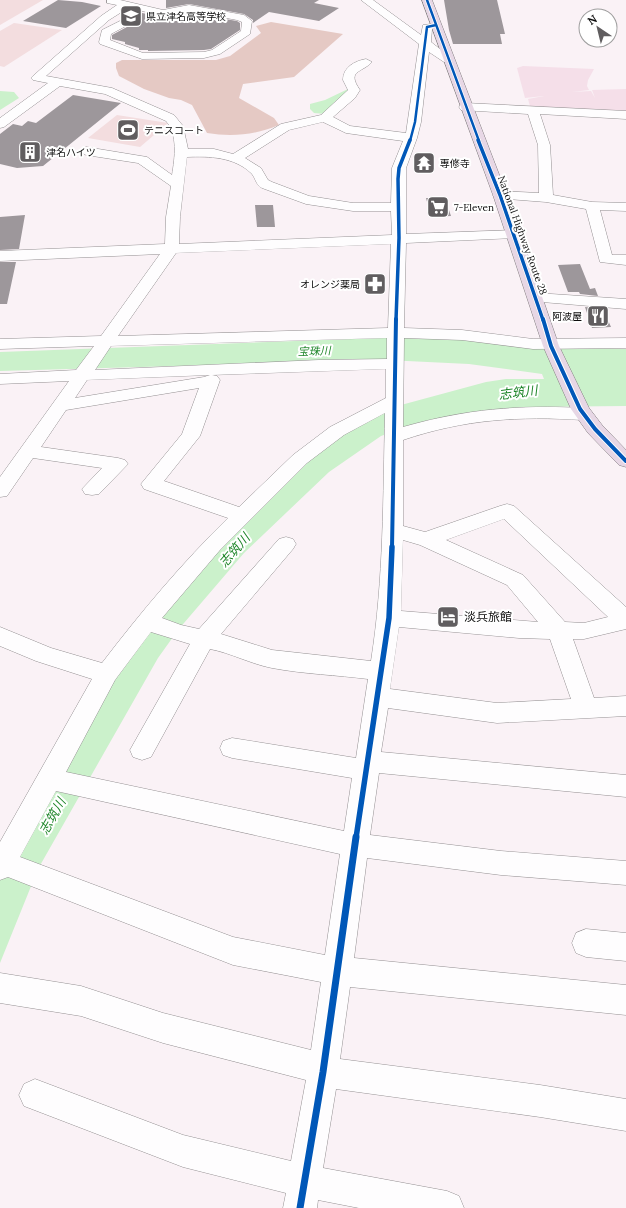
<svg xmlns="http://www.w3.org/2000/svg" width="626" height="1208" font-family="Lora,'Noto Sans JP',serif">
<style>
.farmland{fill:#f5dfe9}
.forest{fill:#e5c9c4}
.pitch{fill:#f3dddf}
.water{fill:#cbf1cb}
.building{fill:#9d979b}
.lines{fill:none;stroke-linecap:round;stroke-linejoin:round}
.minor-casing{stroke:#949092;stroke-width:1}
.highway-casing{stroke:#817d7f;stroke-width:1}
.minor{fill:#fefdfe;fill-rule:evenodd}
.highway{fill:#e7d7e5;fill-rule:evenodd}
.cycleway-far4-casing{stroke:#fff;stroke-width:4}
.cycleway-far3-casing{stroke:#fff;stroke-width:5}
.cycleway-far2-casing{stroke:#fff;stroke-width:6}
.cycleway-far1-casing{stroke:#fff;stroke-width:8}
.cycleway-casing{stroke:#fff;stroke-width:10}
.cycleway-far4{stroke:#0057b8;stroke-width:2.5}
.cycleway-far3{stroke:#0057b8;stroke-width:3.5}
.cycleway-far2{stroke:#0057b8;stroke-width:4}
.cycleway-far1{stroke:#0057b8;stroke-width:5.5}
.cycleway{stroke:#0057b8;stroke-width:7}
.labels{text-anchor:middle;stroke-width:4;stroke-linejoin:round;paint-order:stroke}
.far-poi-label{font-size:10px;fill:#0d0d0d;stroke:#fff;text-anchor:start}
.far-street-label{font-size:10px;fill:#0d0d0d;stroke:#fff}
.far-water-label{font-size:11px;font-style:italic;fill:#1f862a;stroke:#fff}
.poi-label{font-size:12px;fill:#0d0d0d;stroke:#fff;text-anchor:start}
.water-label{font-size:13px;font-style:italic;fill:#1f862a;stroke:#fff}
</style>
<rect width="100%" height="100%" fill="#faf2f6"/>
<path class="farmland" d="M 523,66 L 594,69 L 588,80 L 587,86 L 589,90 L 572,92 L 591,91 L 595,98 L 592,90 L 626,89 L 626,114 L 603,113 L 600,109 L 601,113 L 531,110 L 528,99 L 544,96 L 525,98 L 517,68 Z"/>
<path class="forest" d="M 271,22 L 343,34 L 294,77 L 243,84 L 239,98 L 274,118 L 279,125 C 255,135 232,137 207,133 L 192,105 L 181,100 L 169,98 L 144,89 L 119,76 L 116,68 L 116,63 L 122,60 L 216,60 L 230,56 L 261,33 L 256,26 Z"/>
<path class="pitch" d="M 0,0 L 43,0 L 0,25 Z
M 14,23 L 62,30 L 4,67 L 0,66 L 0,31 Z
M 117,115 L 168,123 L 140,147 L 88,138 Z"/>
<path class="water" d="M 348,89 L 350,90 L 325,114 L 314,113 L 310,109 L 310,104 L 325,100 Z
M 0,91 L 14,92 L 19,98 L 0,110 Z
M 406,337 L 455,337 L 531,346 L 626,349 L 626,406 L 524,407 L 403,428 L 381,436 L 329,472 L 244,553 L 178,630 L 158,658 L 38,869 L 0,963 L 0,880 L 113,674 L 247,514 L 347,429 L 401,405 L 486,382 L 506,379 L 544,379 L 542,374 L 469,364 L 386,360 L 0,371 L 0,352 Z"/>
<path class="building" d="M 58,0 L 82,2 L 101,6 L 66,28 L 23,21 Z
M 166,0 L 319,0 L 314,3 L 339,8 L 319,21 L 269,12 L 253,23 L 253,20 L 244,14 L 189,4 L 166,8 Z
M 444,0 L 497,0 L 505,34 L 500,34 L 502,44 L 453,44 L 449,30 Z
M 142,13 L 163,17 L 189,13 L 237,21 L 240,23 L 240,30 L 211,49 L 204,50 L 148,51 L 148,50 L 139,50 L 139,48 L 125,44 L 125,42 L 112,39 L 112,35 L 140,20 Z
M 73,95 L 121,103 L 43,166 L 17,168 L 0,164 L 0,134 L 13,124 L 22,126 L 28,121 L 36,123 Z
M 426,198 L 445,198 L 451,216 L 431,217 Z
M 255,205 L 273,205 L 275,227 L 257,227 Z
M 25,215 L 19,249 L 0,250 L 0,217 Z
M 0,262 L 16,262 L 7,304 L 0,304 Z
M 580,264 L 590,289 L 595,288 L 598,296 L 580,294 L 579,292 L 568,292 L 558,265 Z
M 585,307 L 603,309 L 611,327 L 592,328 Z"/>
<g class="lines">
<g class="minor-casing">
<path id="minor" d="M 107,0 L 120,0 L 163,10 L 189,5 L 244,15 L 252,21 L 250,34 L 220,54 L 204,58 L 142,59 L 100,44 L 99,42 L 102,30 L 128,17 L 126,14 L 132,9 L 128,8 L 109,20 L 46,76 L 112,88 L 174,115 L 183,126 L 188,149 L 214,149 L 233,154 L 281,124 L 321,115 L 348,90 L 343,80 C 343,67 355,61 366,59 L 372,62 C 362,73 346,70 360,90 L 355,98 L 333,117 L 350,126 L 406,133 L 419,44 L 361,0 L 373,0 L 421,35 L 423,25 L 440,23 L 441,25 L 440,27 L 432,29 L 431,42 L 454,60 L 452,62 L 444,62 L 429,52 L 421,122 L 417,138 L 406,168 L 406,234 L 514,230 L 519,231 L 521,234 L 519,237 L 514,238 L 406,243 L 404,328 L 462,330 L 533,339 L 626,338 L 626,348 L 533,349 L 462,340 L 404,338 L 403,427 C 466,409 518,405 583,408 L 589,410 L 592,414 L 589,418 L 583,420 C 519,416 465,419 403,440 L 403,526 L 425,532 L 500,506 L 507,504 L 514,506 L 626,607 L 626,629 L 584,639 L 573,639 L 594,698 L 626,696 L 626,716 L 497,723 L 388,708 L 381,752 L 626,775 L 626,797 L 379,773 L 370,835 L 501,851 L 626,861 L 626,885 L 501,875 L 367,858 L 354,958 L 626,985 L 626,1015 L 350,987 L 340,1059 L 540,1085 L 626,1099 L 626,1131 L 540,1117 L 336,1089 L 323,1168 L 447,1191 L 459,1196 L 464,1208 L 359,1208 L 318,1200 L 317,1208 L 283,1208 L 286,1193 L 183,1167 L 24,1106 L 19,1095 L 24,1084 L 35,1079 L 183,1135 L 291,1161 L 306,1080 L 163,1043 L 81,1016 L 0,1003 L 0,973 L 81,986 L 163,1013 L 311,1050 L 321,982 L 233,965 L 8,877 L 0,880 L 0,842 L 92,679 L 36,661 L 0,646 L 0,627 L 51,648 L 102,663 C 141,612 182,563 228,518 L 144,489 L 141,484 L 182,434 L 199,388 L 66,410 L 41,447 L 118,458 L 125,460 L 128,464 L 99,494 L 92,495 L 85,494 L 82,489 L 102,468 L 33,458 L 7,496 L 0,497 L 0,477 L 69,381 L 0,384 L 0,374 L 76,370 L 94,346 L 0,349 L 0,339 L 101,336 L 160,254 L 0,261 L 0,251 L 165,244 L 166,217 L 171,186 L 138,163 L 86,155 L 79,151 L 86,147 L 147,157 L 172,175 C 175,157 178,135 166,121 L 105,94 L 60,86 L 4,127 L 0,128 L 0,118 L 48,83 L 33,80 L 31,78 L 33,76 L 101,16 L 117,5 L 107,3 ZM 142,11 L 163,16 L 189,11 L 237,20 L 242,22 L 241,31 L 212,50 L 204,52 L 143,53 L 110,40 L 111,34 L 139,19 L 140,17 L 138,14 ZM 323,122 L 346,133 L 403,141 L 392,168 L 391,203 L 353,203 L 309,196 L 272,182 L 268,180 L 261,168 L 245,158 L 289,130 ZM 187,157 C 210,156 234,157 251,173 C 256,178 255,184 262,188 L 306,204 L 353,211 L 391,211 L 392,235 L 179,244 L 180,217 ZM 391,244 L 388,328 L 118,336 L 176,253 ZM 387,338 L 387,359 L 319,360 L 95,370 L 111,346 ZM 386,369 L 386,398 L 330,427 L 293,455 L 239,507 L 164,481 L 200,436 L 220,380 L 217,376 L 212,375 ZM 210,375 L 204,377 L 75,398 L 87,380 ZM 385,413 C 383,496 384,579 371,661 L 272,650 L 221,634 L 293,549 L 296,544 L 293,539 L 286,537 L 279,539 L 199,629 L 181,625 L 162,618 L 220,550 L 307,463 L 344,435 ZM 504,519 L 608,617 L 584,623 L 565,622 L 523,575 L 446,540 ZM 403,540 L 420,545 L 507,585 L 538,622 L 401,611 ZM 399,627 L 519,638 L 550,639 L 571,699 L 497,703 L 390,689 ZM 151,632 L 190,644 L 130,750 L 133,757 L 142,760 L 151,757 L 210,649 C 231,653 251,664 272,668 C 304,674 337,675 368,679 L 356,758 L 232,738 L 223,741 L 220,748 L 223,755 L 232,758 L 352,778 L 344,831 L 66,772 L 115,680 ZM 56,791 L 340,854 L 325,955 L 233,937 L 20,857 Z
M 465,103 L 626,111 L 626,119 L 540,114 L 550,145 L 553,195 L 592,202 L 626,203 L 626,211 L 600,210 L 612,255 L 626,255 L 626,265 L 600,262 L 586,209 L 546,202 L 495,198 L 493,195 L 495,192 L 500,191 L 539,193 L 538,145 L 528,114 L 461,110 L 459,107 L 461,104 Z
M 536,293 L 626,299 L 626,309 L 530,301 L 528,298 L 530,295 Z
M 586,929 L 626,933 L 626,961 L 586,957 L 576,953 L 572,943 L 576,933 Z"/>
</g>
<g class="highway-casing">
<path id="highway" d="M 422,0 L 432,0 L 507,195 L 559,346 L 589,408 L 602,425 L 626,450 L 626,467 L 619,465 L 588,433 L 571,409 L 543,346 L 493,195 Z"/>
</g>
<use href="#minor" class="minor"/>
<use href="#highway" class="highway"/>
<g class="cycleway-far4-casing">
<path id="cycleway-far4" d="M 427,0 L 479,141
M 410,141 L 415,122 L 427,27 L 436,25"/>
</g>
<g class="cycleway-far3-casing">
<path id="cycleway-far3" d="M 478,140 L 500,195 L 543,320
M 396,320 L 399,238 L 398,179 L 399,168 L 410,140"/>
</g>
<g class="cycleway-far2-casing">
<path id="cycleway-far2" d="M 543,319 L 551,346 L 580,409 L 595,429 L 626,461
M 392,548 L 396,319"/>
</g>
<g class="cycleway-far1-casing">
<path id="cycleway-far1" d="M 356,838 L 389,618 L 392,547"/>
</g>
<g class="cycleway-casing">
<path id="cycleway" d="M 300,1208 L 323,1072 L 356,837"/>
</g>
<use href="#cycleway-far4" class="cycleway-far4"/>
<use href="#cycleway-far3" class="cycleway-far3"/>
<use href="#cycleway-far2" class="cycleway-far2"/>
<use href="#cycleway-far1" class="cycleway-far1"/>
<use href="#cycleway" class="cycleway"/>
</g>
<defs>
<g id="school-square" transform="scale(1.15)"><rect x="-9" y="-9" width="18" height="18" rx="4" fill="#605d5f" stroke="#fff"/><path d="M0-5L7-2L0 1L-7-2ZM-4 1L0 2.5L4 1V4Q0 6-4 4Z" fill="#fff"/></g>
<g id="stadium-square" transform="scale(1.15)"><rect x="-9" y="-9" width="18" height="18" rx="4" fill="#605d5f" stroke="#fff"/><path d="M0-5a6.5 5 0 1 0 0 10a6.5 5 0 1 0 0-10ZM-3.5-1.8h7v3.6h-7Z" fill="#fff"/></g>
<g id="building-square" transform="scale(1.15)"><rect x="-9" y="-9" width="18" height="18" rx="4" fill="#605d5f" stroke="#fff"/><path d="M-4-6H4V6H1V3H-1V6H-4ZM-2.5-4.3h1.7v1.8h-1.7ZM.8-4.3h1.7v1.8H.8ZM-2.5-1h1.7V.8h-1.7ZM.8-1h1.7V.8H.8Z" fill="#fff"/></g>
<g id="temple-square" transform="scale(1.15)"><rect x="-9" y="-9" width="18" height="18" rx="4" fill="#605d5f" stroke="#fff"/><path d="M0-6L5-2H3V0L6.5 2.5H4V6H1.5V3h-3V6H-4V2.5H-6.5L-3 0V-2H-5Z" fill="#fff"/></g>
<g id="supermarket-square" transform="scale(1.15)"><rect x="-9" y="-9" width="18" height="18" rx="4" fill="#605d5f" stroke="#fff"/><path d="M-6-5.5h2.5l.6 2H6L4.5 2H-2.5L-4.4-4H-6ZM-1.5 3.2a1.3 1.3 0 1 0 .1 0ZM3 3.2a1.3 1.3 0 1 0 .1 0Z" fill="#fff"/></g>
<g id="pharmacy-square" transform="scale(1.15)"><rect x="-9" y="-9" width="18" height="18" rx="4" fill="#605d5f" stroke="#fff"/><path d="M-2-6h4v4h4v4h-4v4h-4v-4h-4v-4h4Z" fill="#fff"/></g>
<g id="restaurant-square" transform="scale(1.15)"><rect x="-9" y="-9" width="18" height="18" rx="4" fill="#605d5f" stroke="#fff"/><path d="M-5-6h1v4h1v-4h1v4h1v-4h1v5L-1.5 .5V6h-2V.5L-5-1ZM5-6V6H3V1.5H1.5Q1.5-4 5-6Z" fill="#fff"/></g>
<g id="hotel-square" transform="scale(1.15)"><rect x="-9" y="-9" width="18" height="18" rx="4" fill="#605d5f" stroke="#fff"/><path d="M-6-4.5h1.5V1H6V5H4.5V3h-9V5H-6ZM-4 0a1.8 1.8 0 1 1 3.6 0ZM.5 0V-2.5h3Q6-2.5 6 0Z" fill="#fff"/></g>
</defs>
<g fill-rule="evenodd">
<use href="#school-square" x="131" y="16"/>
<use href="#stadium-square" x="128" y="130"/>
<use href="#building-square" x="30" y="152"/>
<use href="#temple-square" x="424" y="163"/>
<use href="#supermarket-square" x="438" y="207"/>
<use href="#pharmacy-square" x="375" y="284"/>
<use href="#restaurant-square" x="598" y="316"/>
<use href="#hotel-square" x="448" y="617"/>
</g>
<g class="labels">
<g class="far-poi-label">
<text x="146" y="20">県立津名高等学校</text>
<text x="144" y="134">テニスコート</text>
<text x="46" y="156">津名ハイツ</text>
<text x="440" y="167">専修寺</text>
<text x="454" y="211">7-Eleven</text>
<text x="360" y="288" text-anchor="end">オレンジ薬局</text>
<text x="582" y="320" text-anchor="end">阿波屋</text>
</g>
<g class="far-street-label">
<text transform="translate(523 235) rotate(70)" y="4">National Highway Route 28</text>
</g>
<g class="far-water-label">
<text transform="translate(314 351) rotate(-2)" y="4">宝珠川</text>
</g>
<g class="poi-label">
<text x="464" y="621">淡兵旅館</text>
</g>
<g class="water-label">
<text transform="translate(518 392) rotate(-7)" y="5">志筑川</text>
<text transform="translate(234 550) rotate(-49)" y="5">志筑川</text>
<text transform="translate(52 816) rotate(-60)" y="5">志筑川</text>
</g>
</g>
<g transform="translate(598 28) rotate(325)"><circle r="19" fill="#ffffff" stroke="#9e9e9e"/>
<path d="M0-3L7 15L0 10L-7 15Z" fill="#605d5f"/>
<text y="-6" font-size="11" font-weight="bold" text-anchor="middle" fill="#0d0d0d">N</text>
</g>
</svg>
